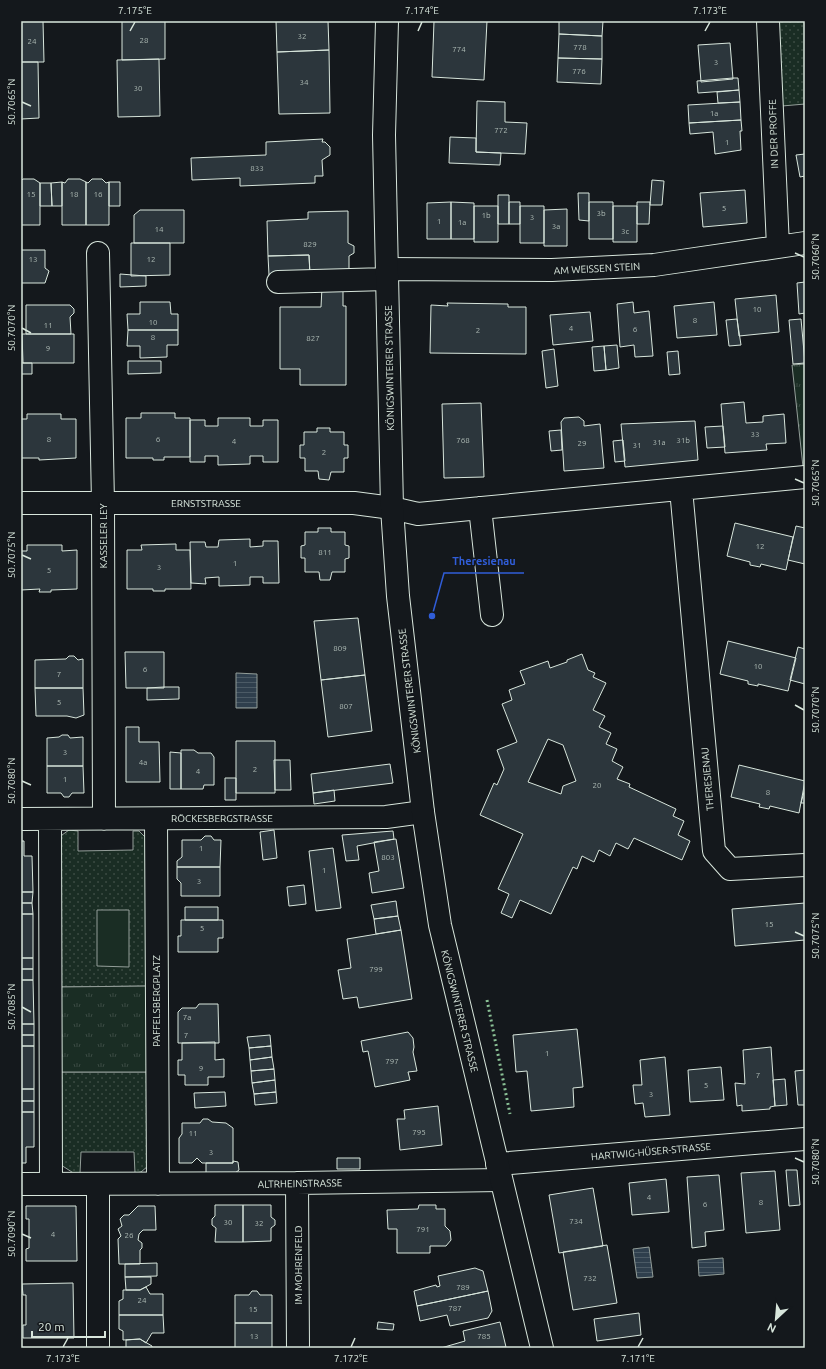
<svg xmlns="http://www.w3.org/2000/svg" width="826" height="1369" font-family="Ubuntu,sans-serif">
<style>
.grass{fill:url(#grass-dots);stroke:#939e99}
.park{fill:url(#park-tufts);stroke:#939e99}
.pitch{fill:#1a2d24;stroke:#939e99}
.water{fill:url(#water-rules);stroke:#939e99}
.building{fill:#2c363c;stroke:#d8e6dc;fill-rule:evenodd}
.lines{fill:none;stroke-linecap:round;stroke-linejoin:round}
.minor-casing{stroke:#d8e6dc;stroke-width:24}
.major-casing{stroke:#d8e6dc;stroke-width:24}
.minor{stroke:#14181c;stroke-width:22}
.major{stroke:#14181c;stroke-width:22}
.hedge{stroke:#8ac095;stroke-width:3;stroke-dasharray:2 3;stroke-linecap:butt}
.ticks{fill:none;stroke:#d8e6dc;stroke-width:1.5}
.labels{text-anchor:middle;stroke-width:3;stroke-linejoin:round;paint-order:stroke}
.number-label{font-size:8px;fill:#adbab4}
.street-label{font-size:10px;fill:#d8e6dc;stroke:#14181c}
.leader{fill:none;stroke:#305dd8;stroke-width:1.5}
.callout-dot{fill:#305dd8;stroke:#14181c;stroke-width:1.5}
.callout-label{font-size:11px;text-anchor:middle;font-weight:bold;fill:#305dd8;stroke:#14181c;stroke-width:3;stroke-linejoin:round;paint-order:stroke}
.neatline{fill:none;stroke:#d8e6dc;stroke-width:1.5}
.ticks-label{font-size:10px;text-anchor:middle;fill:#d8e6dc}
</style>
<defs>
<pattern id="grass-dots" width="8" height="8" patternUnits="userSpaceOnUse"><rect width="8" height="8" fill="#1a2d24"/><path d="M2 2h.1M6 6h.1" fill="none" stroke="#3b4b43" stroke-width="1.8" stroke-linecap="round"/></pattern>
<pattern id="park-tufts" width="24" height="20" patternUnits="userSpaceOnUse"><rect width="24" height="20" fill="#1a2d24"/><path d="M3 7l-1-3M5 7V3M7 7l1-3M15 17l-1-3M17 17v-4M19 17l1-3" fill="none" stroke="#3b4b43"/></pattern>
<pattern id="water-rules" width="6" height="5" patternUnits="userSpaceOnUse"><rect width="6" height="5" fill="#2f3f4d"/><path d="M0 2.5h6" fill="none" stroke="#4c5b66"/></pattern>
</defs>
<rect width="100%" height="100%" fill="#14181c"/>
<path class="grass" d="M 777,21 L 805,21 L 805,104 L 782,106 Z
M 69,830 L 78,831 L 78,851 L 133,850 L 133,831 L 139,831 L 148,840 L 151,986 L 57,987 L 59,840 L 62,835 Z
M 57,1072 L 151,1072 L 148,1166 L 141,1172 L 135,1173 L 134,1152 L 81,1152 L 80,1173 L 75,1174 L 61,1165 Z"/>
<path class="park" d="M 805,364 L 805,466 L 803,467 L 792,365 Z
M 151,986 L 151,1072 L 57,1072 L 57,987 Z"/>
<path class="pitch" d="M 97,910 L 129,910 L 129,967 L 97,966 Z"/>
<path class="water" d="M 236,673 L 257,674 L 257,708 L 236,708 Z
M 649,1247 L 653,1277 L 637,1278 L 633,1249 Z
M 723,1258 L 724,1274 L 699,1276 L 698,1260 Z"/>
<path class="building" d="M 21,21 L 43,21 L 44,62 L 21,62 Z
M 122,21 L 165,21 L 165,59 L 122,60 Z
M 276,21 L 328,21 L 329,50 L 277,52 Z
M 434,21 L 487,21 L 484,80 L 432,77 Z
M 559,21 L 603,21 L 602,36 L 559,34 Z
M 559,34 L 602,36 L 602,59 L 558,58 Z
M 730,43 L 733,79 L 701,82 L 698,45 Z
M 329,50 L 330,113 L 279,114 L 277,52 Z
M 558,58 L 602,59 L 601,84 L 557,82 Z
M 159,59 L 160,116 L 118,117 L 117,60 Z
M 21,62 L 38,62 L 39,118 L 21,119 Z
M 733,78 L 738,78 L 739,90 L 698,93 L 697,81 Z
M 739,90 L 740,102 L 718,103 L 717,92 Z
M 477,101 L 505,102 L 505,122 L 527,123 L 525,154 L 476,152 Z
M 740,102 L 741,120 L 689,123 L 688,105 Z
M 741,120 L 742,131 L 740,131 L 741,150 L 715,154 L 713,132 L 690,134 L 689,123 Z
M 450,137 L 476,138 L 476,152 L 501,153 L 500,165 L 449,163 Z
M 323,139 L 322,142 L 325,142 L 330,147 L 330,155 L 322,160 L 323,176 L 315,176 L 315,183 L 240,186 L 240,178 L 192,180 L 191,158 L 266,155 L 266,142 Z
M 805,154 L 805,176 L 800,177 L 796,155 Z
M 23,179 L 34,179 L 40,183 L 40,225 L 21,225 L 21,181 Z
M 68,179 L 80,179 L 86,182 L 86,225 L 62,225 L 62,182 L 65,183 Z
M 92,179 L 102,179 L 106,183 L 109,182 L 109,225 L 86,225 L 86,182 L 88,183 Z
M 652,180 L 664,181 L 662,205 L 650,205 Z
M 62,182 L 62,206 L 52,206 L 51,183 Z
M 109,182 L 120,182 L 120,206 L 109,206 Z
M 40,183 L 51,183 L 52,206 L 40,206 Z
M 745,190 L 747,223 L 703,227 L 700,193 Z
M 578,193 L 589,193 L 589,221 L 579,220 Z
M 498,195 L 509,195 L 509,224 L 498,224 Z
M 451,202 L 451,239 L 427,239 L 427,203 Z
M 451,202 L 474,203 L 474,239 L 451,239 Z
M 509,202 L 520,202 L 520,224 L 509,224 Z
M 589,202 L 613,202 L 613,239 L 589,239 Z
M 637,202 L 650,202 L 649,224 L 637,224 Z
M 474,206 L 498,206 L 498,242 L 474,242 Z
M 520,206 L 544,206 L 544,243 L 520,243 Z
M 613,206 L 637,206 L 637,242 L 613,242 Z
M 567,209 L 567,246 L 544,246 L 544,210 Z
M 140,210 L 184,210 L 184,243 L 134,243 L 134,215 Z
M 348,211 L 348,243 L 354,246 L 354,253 L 349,256 L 349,275 L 310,276 L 309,255 L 268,256 L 267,221 L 308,219 L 308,212 Z
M 131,243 L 170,243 L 170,275 L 131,276 Z
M 21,250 L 45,250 L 45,268 L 49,271 L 45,283 L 21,283 Z
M 309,255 L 310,274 L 269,275 L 268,256 Z
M 120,274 L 146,276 L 146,286 L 120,287 Z
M 805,282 L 805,313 L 799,314 L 797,283 Z
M 322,287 L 343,287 L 343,306 L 346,306 L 346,385 L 300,385 L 300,369 L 280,369 L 280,307 L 321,307 Z
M 776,295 L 779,332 L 739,336 L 735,299 Z
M 140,302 L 170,302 L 171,314 L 178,314 L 178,330 L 128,330 L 127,314 L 140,314 Z
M 633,302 L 634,313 L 649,311 L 653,356 L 635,357 L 634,345 L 620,347 L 617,304 Z
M 714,302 L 717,335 L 677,338 L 674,306 Z
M 447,303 L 508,304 L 508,307 L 526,307 L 526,354 L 430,353 L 431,305 L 448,306 Z
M 26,305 L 70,305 L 74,309 L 74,313 L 70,317 L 71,334 L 26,334 Z
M 590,312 L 593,341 L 553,345 L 550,315 Z
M 737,319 L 741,345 L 729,346 L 726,320 Z
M 801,319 L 805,363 L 793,364 L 789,320 Z
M 128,330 L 178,330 L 178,345 L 167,345 L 167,357 L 140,358 L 140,346 L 127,346 Z
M 22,334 L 74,334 L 74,363 L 23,363 Z
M 617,345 L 619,368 L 606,370 L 604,346 Z
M 604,346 L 606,370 L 594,371 L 592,347 Z
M 554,349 L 558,386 L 546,388 L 542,351 Z
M 678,351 L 680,374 L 669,375 L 667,352 Z
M 128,361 L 161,361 L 161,373 L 128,374 Z
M 21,363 L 32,363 L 32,374 L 21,374 Z
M 744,402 L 746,423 L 763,422 L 763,416 L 784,414 L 786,443 L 766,444 L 767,450 L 725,453 L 721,404 Z
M 481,403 L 484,477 L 444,478 L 442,404 Z
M 141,413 L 175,413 L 175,418 L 190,418 L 190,457 L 164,457 L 164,460 L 153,460 L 153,458 L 126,458 L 126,418 L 141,418 Z
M 27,414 L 61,414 L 61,419 L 76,419 L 76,458 L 39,460 L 39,458 L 21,458 L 21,419 L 27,419 Z
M 579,417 L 584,421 L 584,426 L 600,424 L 604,468 L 564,471 L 561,422 L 564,418 Z
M 218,418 L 250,418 L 250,426 L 263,426 L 263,420 L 278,420 L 278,462 L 263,462 L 263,456 L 250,456 L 250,464 L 218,465 L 218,456 L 205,456 L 205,462 L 190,462 L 190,420 L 205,420 L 205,426 L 218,426 Z
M 695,421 L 698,460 L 625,467 L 621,424 Z
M 723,426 L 725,447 L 707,448 L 705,427 Z
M 317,428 L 330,428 L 330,432 L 344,432 L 344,445 L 348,445 L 348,458 L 344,458 L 344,472 L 331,472 L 329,480 L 319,479 L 318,471 L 305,471 L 305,458 L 300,458 L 300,445 L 304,445 L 304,432 L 317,432 Z
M 561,430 L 562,450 L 551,451 L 549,431 Z
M 623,440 L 625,461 L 615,462 L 613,441 Z
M 735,523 L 793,537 L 786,570 L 761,564 L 760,567 L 750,565 L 750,562 L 727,556 Z
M 796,526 L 805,528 L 805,564 L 788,560 Z
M 318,528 L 331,528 L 331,532 L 345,532 L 345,545 L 349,546 L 349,558 L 345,559 L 345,572 L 332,572 L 330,580 L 320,580 L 319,572 L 305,572 L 305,558 L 301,558 L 301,546 L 305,545 L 305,532 L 318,532 Z
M 250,539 L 250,547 L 263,546 L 263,541 L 278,541 L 279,583 L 263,583 L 263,577 L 250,577 L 250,585 L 219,586 L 219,577 L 205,578 L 206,584 L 191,583 L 190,542 L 205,542 L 206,547 L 218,547 L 219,540 Z
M 176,544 L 176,550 L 190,550 L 191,589 L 165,589 L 165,591 L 153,591 L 153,589 L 127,589 L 127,550 L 142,550 L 141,545 Z
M 27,545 L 62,545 L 62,551 L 77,550 L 77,589 L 51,590 L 51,592 L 39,592 L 40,589 L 21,590 L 21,551 L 27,551 Z
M 358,618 L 365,675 L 321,680 L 314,621 Z
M 728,641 L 796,658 L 788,691 L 758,684 L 758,686 L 748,684 L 748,681 L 720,674 Z
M 798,647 L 805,649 L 805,684 L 790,680 Z
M 125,652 L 164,652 L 164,688 L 126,688 Z
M 582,654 L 588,670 L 595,673 L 593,677 L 606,683 L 593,710 L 605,716 L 599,727 L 611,733 L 606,744 L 617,749 L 612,761 L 623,767 L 617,779 L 630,784 L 629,787 L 676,809 L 673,816 L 684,821 L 678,835 L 690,841 L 682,860 L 634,838 L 628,849 L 616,843 L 610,856 L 599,850 L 594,862 L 582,856 L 577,869 L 573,867 L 551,914 L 520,900 L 512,918 L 501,913 L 509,894 L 498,889 L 523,834 L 480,815 L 494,783 L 497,785 L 504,769 L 497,750 L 517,742 L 502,704 L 512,700 L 509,690 L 525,684 L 520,671 L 548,661 L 550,668 L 567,662 L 567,660 ZM 548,739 L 563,745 L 576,781 L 563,786 L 561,794 L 528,782 Z
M 69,656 L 74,656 L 78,660 L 83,659 L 83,688 L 35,688 L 35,660 L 66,659 Z
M 365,675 L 372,731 L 328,737 L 321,680 Z
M 164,687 L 179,687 L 179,699 L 147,700 L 147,688 Z
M 35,688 L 83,688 L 84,715 L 76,718 L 67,716 L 36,716 Z
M 126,727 L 139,727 L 139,742 L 159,742 L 160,782 L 126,782 Z
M 62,735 L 68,735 L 70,738 L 83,737 L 83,766 L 47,766 L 47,738 L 59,737 Z
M 236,741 L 275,741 L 275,793 L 236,793 Z
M 181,750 L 194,750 L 198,753 L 211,753 L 214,757 L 214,785 L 204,785 L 203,789 L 181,789 Z
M 170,752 L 181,753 L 181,789 L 170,789 Z
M 274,760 L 290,760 L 291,790 L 275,790 Z
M 390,764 L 393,783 L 313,793 L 311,774 Z
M 739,765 L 805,781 L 799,813 L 770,806 L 769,809 L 759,807 L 760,804 L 731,797 Z
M 47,766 L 83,766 L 84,793 L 72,793 L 69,797 L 64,797 L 61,793 L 47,793 Z
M 225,778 L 236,778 L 236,800 L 225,800 Z
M 805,788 L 805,803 L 801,803 Z
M 334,790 L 335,801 L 314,804 L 313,793 Z
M 274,830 L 277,858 L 263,860 L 260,832 Z
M 393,831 L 394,839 L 357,846 L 359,860 L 346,861 L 342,835 Z
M 205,836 L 211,836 L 214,840 L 221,840 L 220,867 L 177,867 L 177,861 L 182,857 L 182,840 L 201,840 Z
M 396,839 L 404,888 L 372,893 L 369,873 L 379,871 L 374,842 Z
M 21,841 L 24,841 L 24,856 L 32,856 L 33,892 L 21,892 Z
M 333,848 L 341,908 L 316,911 L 309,851 Z
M 177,867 L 220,867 L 220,896 L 181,896 L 181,883 L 177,879 Z
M 304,885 L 306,904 L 289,906 L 287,887 Z
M 21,892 L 33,892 L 32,903 L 21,903 Z
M 396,901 L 398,916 L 374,919 L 371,905 Z
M 21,903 L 32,903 L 33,914 L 21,914 Z
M 805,903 L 805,940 L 735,946 L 732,909 Z
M 185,907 L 218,907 L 218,920 L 185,920 Z
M 21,914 L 33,914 L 33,958 L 21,958 Z
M 398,916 L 401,930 L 376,934 L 374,919 Z
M 181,920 L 223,920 L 223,938 L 218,938 L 218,952 L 178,952 L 178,936 L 181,936 Z
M 401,930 L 412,999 L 359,1008 L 357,997 L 343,999 L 338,970 L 351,968 L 347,939 Z
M 21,958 L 33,958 L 33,969 L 21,969 Z
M 21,969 L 33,969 L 33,980 L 21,980 Z
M 21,980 L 33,980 L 34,1024 L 21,1024 Z
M 199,1004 L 218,1004 L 219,1043 L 178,1043 L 178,1012 L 182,1008 L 196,1008 Z
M 21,1024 L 34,1024 L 34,1035 L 21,1035 Z
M 577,1029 L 583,1087 L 573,1088 L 574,1107 L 531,1111 L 527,1071 L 516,1072 L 513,1035 Z
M 408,1032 L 413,1038 L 414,1047 L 413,1052 L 417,1071 L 408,1072 L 410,1080 L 375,1087 L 368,1051 L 363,1052 L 361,1041 Z
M 21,1035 L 34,1035 L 34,1046 L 21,1046 Z
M 270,1035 L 271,1046 L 249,1048 L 247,1037 Z
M 215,1042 L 215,1060 L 224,1059 L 224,1077 L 208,1077 L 208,1085 L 185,1085 L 185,1075 L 178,1075 L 178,1060 L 182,1060 L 182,1043 Z
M 21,1046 L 34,1046 L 34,1089 L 21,1089 Z
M 271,1046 L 272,1057 L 250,1060 L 249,1048 Z
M 771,1047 L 775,1106 L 770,1107 L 770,1109 L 742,1111 L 742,1105 L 737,1106 L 735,1083 L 745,1084 L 743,1050 Z
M 272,1057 L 274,1069 L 251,1071 L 250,1060 Z
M 665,1057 L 670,1115 L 645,1117 L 643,1103 L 635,1104 L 633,1085 L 642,1085 L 640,1060 Z
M 721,1067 L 724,1100 L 690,1102 L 688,1070 Z
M 274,1069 L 275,1080 L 252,1083 L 251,1071 Z
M 805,1070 L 805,1105 L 798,1105 L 795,1071 Z
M 785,1079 L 787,1105 L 775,1106 L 773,1080 Z
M 275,1080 L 276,1092 L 254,1094 L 252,1083 Z
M 21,1089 L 34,1089 L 34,1101 L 21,1101 Z
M 225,1092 L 226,1106 L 195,1108 L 194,1093 Z
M 276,1092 L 277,1103 L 255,1105 L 254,1094 Z
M 21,1101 L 34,1101 L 34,1112 L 21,1112 Z
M 438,1106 L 442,1145 L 400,1150 L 397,1119 L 405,1119 L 404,1110 Z
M 21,1112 L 34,1112 L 34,1147 L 26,1147 L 26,1163 L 21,1163 Z
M 203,1119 L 208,1119 L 212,1122 L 226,1123 L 233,1128 L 233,1163 L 202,1163 L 197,1158 L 192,1163 L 179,1163 L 179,1138 L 182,1134 L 182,1123 L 200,1123 Z
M 337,1158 L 360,1158 L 360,1169 L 337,1169 Z
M 233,1161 L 238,1162 L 239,1170 L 235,1173 L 206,1173 L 206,1163 L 233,1163 Z
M 786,1170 L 797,1170 L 800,1205 L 789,1206 Z
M 775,1171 L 780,1230 L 746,1233 L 741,1173 Z
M 719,1175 L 724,1230 L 705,1232 L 706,1246 L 692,1248 L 687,1177 Z
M 666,1179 L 669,1212 L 632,1215 L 629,1183 Z
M 593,1188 L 603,1246 L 559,1253 L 549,1195 Z
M 215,1205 L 243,1205 L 243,1242 L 215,1242 L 216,1228 L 212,1225 L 212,1219 L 215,1216 Z
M 243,1205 L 271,1205 L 271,1217 L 275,1220 L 275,1225 L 271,1228 L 271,1241 L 243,1242 Z
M 419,1205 L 436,1205 L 436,1209 L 445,1209 L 445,1226 L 450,1231 L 451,1240 L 446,1246 L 430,1246 L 430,1253 L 397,1253 L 397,1229 L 388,1229 L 387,1210 L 418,1209 Z
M 26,1206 L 76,1206 L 77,1261 L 26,1261 L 26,1249 L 29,1248 L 29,1219 L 26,1219 Z
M 138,1206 L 155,1206 L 156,1230 L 143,1230 L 139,1234 L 138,1240 L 142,1243 L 142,1248 L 140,1250 L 140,1264 L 119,1264 L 118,1239 L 121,1236 L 118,1229 L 122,1226 L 120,1219 L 124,1215 L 129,1215 Z
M 607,1245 L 617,1303 L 573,1310 L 563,1252 Z
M 157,1263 L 157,1276 L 125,1277 L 125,1264 Z
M 475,1268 L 483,1271 L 488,1291 L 417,1306 L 414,1291 L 436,1285 L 437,1287 L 440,1286 L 438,1276 Z
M 125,1277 L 151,1277 L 151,1284 L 140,1290 L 126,1290 Z
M 73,1283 L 74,1338 L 23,1338 L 23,1325 L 26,1325 L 26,1295 L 23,1295 L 22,1284 Z
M 146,1287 L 150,1294 L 163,1294 L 163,1315 L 119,1315 L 119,1301 L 123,1299 L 123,1290 L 140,1290 Z
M 252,1291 L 257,1291 L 260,1295 L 272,1295 L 272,1323 L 235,1323 L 235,1295 L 249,1295 Z
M 488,1291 L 492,1311 L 488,1318 L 450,1326 L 447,1315 L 420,1321 L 417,1306 Z
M 639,1313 L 641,1335 L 597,1341 L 594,1319 Z
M 119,1315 L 163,1315 L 164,1333 L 152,1333 L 146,1343 L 140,1339 L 123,1340 L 123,1331 L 119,1329 Z
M 378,1322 L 394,1324 L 393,1330 L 377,1329 Z
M 500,1322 L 506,1347 L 441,1348 L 465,1341 L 463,1331 Z
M 235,1323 L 272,1323 L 272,1348 L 235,1348 Z
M 140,1339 L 152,1346 L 152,1348 L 126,1348 L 126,1340 Z"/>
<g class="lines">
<g class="minor-casing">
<path id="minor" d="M 768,21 L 778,247
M 98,253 L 103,503 L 104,819
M 387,269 L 552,270 L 654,265 L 805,243
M 278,282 L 387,279
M 681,489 L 714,851 L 730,869 L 805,865
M 21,503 L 354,503 L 392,508 L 418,514 L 805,477
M 480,508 L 492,615
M 21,819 L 386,817 L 423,812
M 50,819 L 51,1183
M 156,819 L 158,1184
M 497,1164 L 805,1139
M 297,1183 L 298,1348
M 21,1184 L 297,1183 L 501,1180
M 98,1348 L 98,1184"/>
</g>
<g class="major-casing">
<path id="major" d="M 387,21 L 384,135 L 392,508 L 398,596 L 423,812 L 440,925 L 542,1348"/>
</g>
<use href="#minor" class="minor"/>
<use href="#major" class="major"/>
<path class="hedge" d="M 487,1000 L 510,1114"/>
</g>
<path class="ticks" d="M 130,31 L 135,22M 418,31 L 422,22M 705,31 L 710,22M 22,102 L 31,106M 795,253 L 804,257M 22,328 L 31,333M 795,479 L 804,483M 22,555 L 31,559M 795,705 L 804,710M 22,781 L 31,785M 795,932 L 804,936M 22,1007 L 31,1012M 795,1158 L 804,1162M 22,1234 L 31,1238M 63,1347 L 68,1338M 351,1347 L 355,1338M 638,1347 L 643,1338"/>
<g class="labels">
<g class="number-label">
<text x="302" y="39">32</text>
<text x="144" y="43">28</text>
<text x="32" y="44">24</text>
<text x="580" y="50">778</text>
<text x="459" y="52">774</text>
<text x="716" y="65">3</text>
<text x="579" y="74">776</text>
<text x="304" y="85">34</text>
<text x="138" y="91">30</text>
<text x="714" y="116">1a</text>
<text x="501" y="133">772</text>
<text x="727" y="145">1</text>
<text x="257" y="171">833</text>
<text x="31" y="197">15</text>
<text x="74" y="197">18</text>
<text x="98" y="197">16</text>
<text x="724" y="211">5</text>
<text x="601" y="216">3b</text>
<text x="486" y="218">1b</text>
<text x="532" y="220">3</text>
<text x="439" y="224">1</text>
<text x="462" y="225">1a</text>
<text x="556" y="229">3a</text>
<text x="159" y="232">14</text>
<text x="625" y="234">3c</text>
<text x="310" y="247">829</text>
<text x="33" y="262">13</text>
<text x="151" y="262">12</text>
<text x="757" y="312">10</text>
<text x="695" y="323">8</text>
<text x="153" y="325">10</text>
<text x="48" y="328">11</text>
<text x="571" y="331">4</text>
<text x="635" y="332">6</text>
<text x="478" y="333">2</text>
<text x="153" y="340">8</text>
<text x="313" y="341">827</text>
<text x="48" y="351">9</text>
<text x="755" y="437">33</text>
<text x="49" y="442">8</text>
<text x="158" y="442">6</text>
<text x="463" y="443">768</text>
<text x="683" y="443">31b</text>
<text x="234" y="444">4</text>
<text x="659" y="445">31a</text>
<text x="582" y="446">29</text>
<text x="637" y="448">31</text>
<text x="324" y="455">2</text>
<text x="760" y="549">12</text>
<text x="325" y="555">811</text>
<text x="235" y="566">1</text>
<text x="159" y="570">3</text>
<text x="49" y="573">5</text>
<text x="340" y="651">809</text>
<text x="758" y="669">10</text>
<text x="145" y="672">6</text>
<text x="59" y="677">7</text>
<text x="59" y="705">5</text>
<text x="346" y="709">807</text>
<text x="65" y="755">3</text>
<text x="143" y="765">4a</text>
<text x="255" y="772">2</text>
<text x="198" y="774">4</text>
<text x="65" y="782">1</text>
<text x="597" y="788">20</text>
<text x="768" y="795">8</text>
<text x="201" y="851">1</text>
<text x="388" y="860">803</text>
<text x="324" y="873">1</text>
<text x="199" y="884">3</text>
<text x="769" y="927">15</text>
<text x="202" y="931">5</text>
<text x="376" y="972">799</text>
<text x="187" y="1020">7a</text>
<text x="186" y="1038">7</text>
<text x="547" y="1056">1</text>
<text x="392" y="1064">797</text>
<text x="201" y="1071">9</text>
<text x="758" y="1078">7</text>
<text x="706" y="1088">5</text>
<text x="651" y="1097">3</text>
<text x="419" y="1135">795</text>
<text x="193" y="1136">11</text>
<text x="211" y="1155">3</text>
<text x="649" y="1200">4</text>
<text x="761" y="1205">8</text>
<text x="705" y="1207">6</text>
<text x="576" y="1224">734</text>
<text x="228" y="1225">30</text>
<text x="259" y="1226">32</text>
<text x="423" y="1232">791</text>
<text x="53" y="1237">4</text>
<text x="129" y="1238">26</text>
<text x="590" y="1281">732</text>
<text x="463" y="1290">789</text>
<text x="142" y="1303">24</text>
<text x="455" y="1311">787</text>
<text x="253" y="1312">15</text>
<text x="254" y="1339">13</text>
<text x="484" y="1339">785</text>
</g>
<g class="street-label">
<text transform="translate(773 134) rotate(-92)" y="4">IN DER PROFFE</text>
<text transform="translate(597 268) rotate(-3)" y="4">AM WEISSEN STEIN</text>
<text transform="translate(389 368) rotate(-91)" y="4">KÖNIGSWINTERER STRASSE</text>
<text x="206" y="507">ERNSTSTRASSE</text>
<text transform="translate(103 536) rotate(-90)" y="4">KASSELER LEY</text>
<text transform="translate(409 691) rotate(-97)" y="4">KÖNIGSWINTERER STRASSE</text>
<text transform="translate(707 779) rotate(-95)" y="4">THERESIENAU</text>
<text x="222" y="822">RÖCKESBERGSTRASSE</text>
<text transform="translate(156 1001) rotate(-90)" y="4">PAFFELSBERGPLATZ</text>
<text transform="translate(460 1011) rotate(76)" y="4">KÖNIGSWINTERER STRASSE</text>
<text transform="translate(651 1151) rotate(-5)" y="4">HARTWIG-HÜSER-STRASSE</text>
<text transform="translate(300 1183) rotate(-1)" y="4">ALTRHEINSTRASSE</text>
<text transform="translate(298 1265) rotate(-90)" y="4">IM MOHRENFELD</text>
</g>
</g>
<path class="leader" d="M432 616L444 573H524"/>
<circle class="callout-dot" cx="432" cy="616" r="4"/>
<g class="callout-label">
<text x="484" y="565">Theresienau</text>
</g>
<rect width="826" height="1369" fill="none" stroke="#14181c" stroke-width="44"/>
<g transform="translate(776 1319) rotate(206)" stroke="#14181c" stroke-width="3" paint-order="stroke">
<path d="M0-3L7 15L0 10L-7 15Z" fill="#d8e6dc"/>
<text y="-6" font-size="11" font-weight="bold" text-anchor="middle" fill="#d8e6dc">N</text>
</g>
<path d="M32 1331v6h73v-6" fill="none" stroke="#d8e6dc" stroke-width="2"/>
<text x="38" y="1331" font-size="12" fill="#d8e6dc" stroke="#14181c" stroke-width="3" paint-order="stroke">20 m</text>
<rect x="22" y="22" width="782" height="1325" class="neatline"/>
<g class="ticks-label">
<text x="135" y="14">7.175°E</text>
<text x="422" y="14">7.174°E</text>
<text x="710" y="14">7.173°E</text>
<text transform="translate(11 102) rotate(-90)" y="4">50.7065°N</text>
<text transform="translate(815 257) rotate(-90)" y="4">50.7060°N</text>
<text transform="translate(11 328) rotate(-90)" y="4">50.7070°N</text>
<text transform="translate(815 483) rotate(-90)" y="4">50.7065°N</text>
<text transform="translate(11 555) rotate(-90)" y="4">50.7075°N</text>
<text transform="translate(815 710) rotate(-90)" y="4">50.7070°N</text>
<text transform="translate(11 781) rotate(-90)" y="4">50.7080°N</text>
<text transform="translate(815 936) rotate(-90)" y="4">50.7075°N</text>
<text transform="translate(11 1007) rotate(-90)" y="4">50.7085°N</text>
<text transform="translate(815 1162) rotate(-90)" y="4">50.7080°N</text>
<text transform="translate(11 1234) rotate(-90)" y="4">50.7090°N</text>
<text x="63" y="1362">7.173°E</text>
<text x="351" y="1362">7.172°E</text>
<text x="638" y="1362">7.171°E</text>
</g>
</svg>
